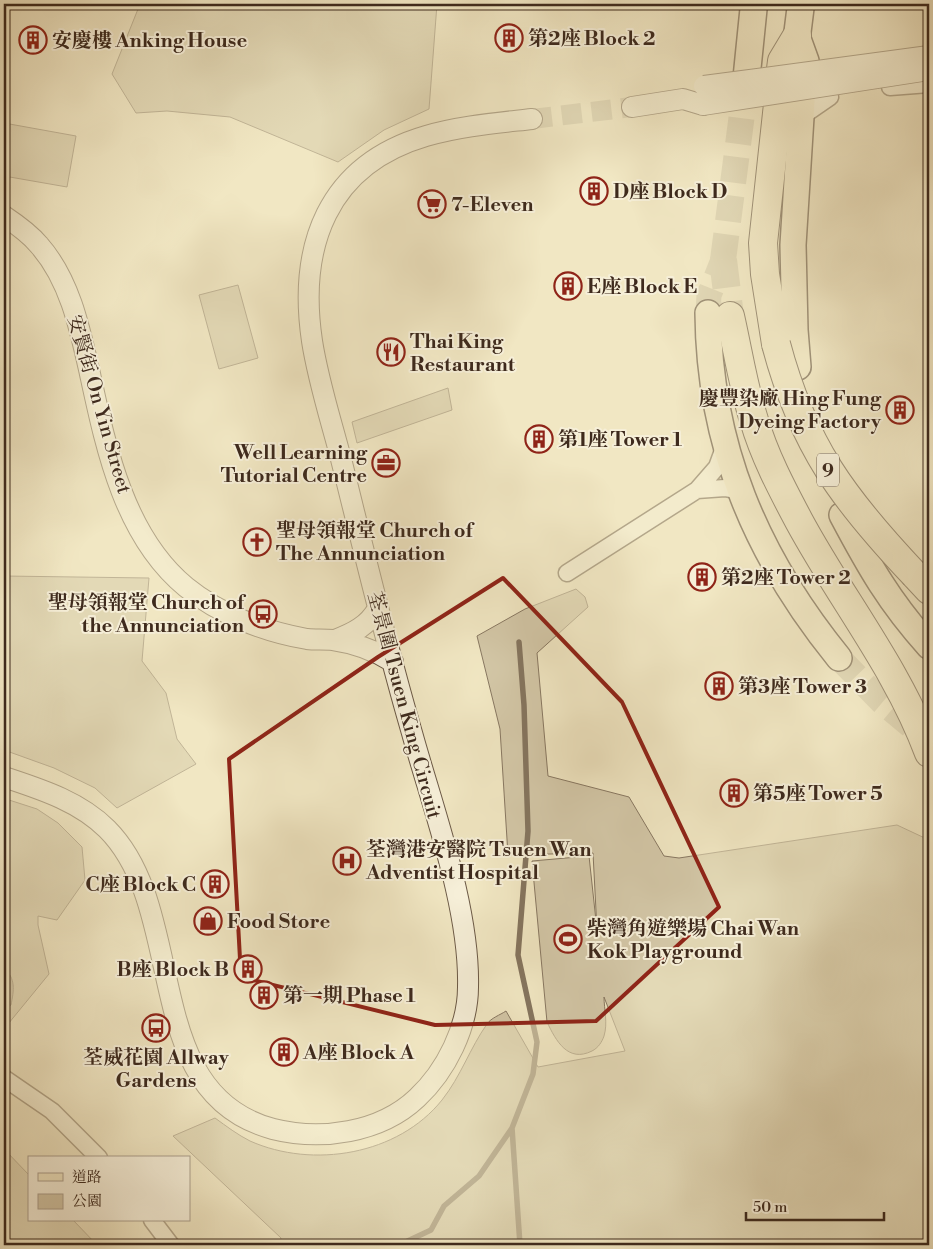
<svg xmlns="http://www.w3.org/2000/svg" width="933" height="1249" font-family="'Libre Bodoni','Noto Serif TC',serif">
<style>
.green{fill:#d3c7a7;stroke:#887862}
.water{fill:#b4a78b;stroke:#85755f}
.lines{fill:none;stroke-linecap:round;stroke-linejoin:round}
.stream{stroke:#85755f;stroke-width:5.5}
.tertiary-tunnel{stroke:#cdc1a2;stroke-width:20;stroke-dasharray:20 10;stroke-linecap:butt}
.primary-tunnel{stroke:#cdc1a2;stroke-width:25;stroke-dasharray:25 12;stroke-linecap:butt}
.trunk-tunnel{stroke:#cdc1a2;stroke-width:26;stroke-dasharray:26 13;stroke-linecap:butt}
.motorway-tunnel{stroke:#cdc1a2;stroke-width:28;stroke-dasharray:28 14;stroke-linecap:butt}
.minor-casing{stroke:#6b5946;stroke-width:19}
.tertiary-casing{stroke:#6b5946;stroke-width:22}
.primary-casing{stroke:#3e2a1d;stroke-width:28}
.trunk-casing{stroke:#3e2a1d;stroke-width:29}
.motorway-casing{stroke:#3e2a1d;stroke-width:30}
.minor{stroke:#f6efd8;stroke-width:16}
.tertiary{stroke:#f6efd8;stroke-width:20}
.primary{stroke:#f1e7c3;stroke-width:25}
.trunk{stroke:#f1e7c3;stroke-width:26}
.motorway{stroke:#f1e7c3;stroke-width:28}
.tertiary-bridge-casing{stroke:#6b5946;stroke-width:22;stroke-linecap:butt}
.motorway-bridge-casing{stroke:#3e2a1d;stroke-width:30;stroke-linecap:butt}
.tertiary-bridge{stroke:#f6efd8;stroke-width:20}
.motorway-bridge{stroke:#f1e7c3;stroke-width:28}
.marked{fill:none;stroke:#8f2418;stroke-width:4;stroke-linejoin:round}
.labels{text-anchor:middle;stroke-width:4;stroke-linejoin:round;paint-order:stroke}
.shield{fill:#f6efd8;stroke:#756555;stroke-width:1}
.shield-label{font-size:19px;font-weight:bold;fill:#3e2a1d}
.poi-label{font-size:20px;font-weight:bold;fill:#3e2a1d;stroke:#f6efd8;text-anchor:start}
.street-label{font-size:20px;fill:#3e2a1d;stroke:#f6efd8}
</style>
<rect width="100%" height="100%" fill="#f1e7c3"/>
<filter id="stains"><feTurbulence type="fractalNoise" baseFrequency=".004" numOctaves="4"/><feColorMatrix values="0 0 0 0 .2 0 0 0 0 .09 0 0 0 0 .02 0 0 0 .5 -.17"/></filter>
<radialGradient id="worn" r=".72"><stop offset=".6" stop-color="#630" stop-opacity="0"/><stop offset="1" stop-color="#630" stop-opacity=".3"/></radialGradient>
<path class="green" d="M 140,4 L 437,4 L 429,109 L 384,130 L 338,162 L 230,117 L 167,111 L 136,113 L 112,74 Z
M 4,123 L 76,136 L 67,187 L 4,176 Z
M 238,285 L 258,358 L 219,369 L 199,295 Z
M 448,388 L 452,410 L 357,443 L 352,422 Z
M 4,576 L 149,578 L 142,661 L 166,693 L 177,739 L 196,764 L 117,808 L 95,788 L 54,768 L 4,750 Z
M 576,589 L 585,597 L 588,607 L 537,653 L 548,776 L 629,797 L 664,856 L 679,858 L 897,825 L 929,840 L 929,1245 L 280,1245 L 281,1238 L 173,1136 L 215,1118 C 226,1126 238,1135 250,1141 C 313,1169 398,1155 442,1100 C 461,1076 470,1048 487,1024 C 491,1018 500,1015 506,1011 L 538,1067 L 625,1051 L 604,997 C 604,1009 608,1023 604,1036 C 602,1042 598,1048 592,1051 C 568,1063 556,1041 547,1022 L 532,861 L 589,856 L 597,930 L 593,853 L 508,855 L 500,729 L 477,636 L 525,609 Z
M 6,799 L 37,809 L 58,823 L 82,847 L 85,880 L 57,920 L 38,916 L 38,925 L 49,974 L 4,1029 L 4,807 Z
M 4,1149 L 29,1175 L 29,1220 L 73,1220 L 97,1245 L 4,1245 Z"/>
<path class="water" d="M 4,968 C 16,979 14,990 11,1005 L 4,1009 Z"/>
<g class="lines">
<path class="stream" d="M 512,1128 L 520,1245
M 399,1245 L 431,1230 L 444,1206 L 479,1176 L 512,1128 L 533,1074 L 537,1042 L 518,955 L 528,831 L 524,705 L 519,642"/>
<path class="tertiary-tunnel" d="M 532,119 L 632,107"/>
<path class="primary-tunnel" d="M 708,313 L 709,295 L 723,260
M 839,658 L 882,702 L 923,736"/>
<path class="trunk-tunnel" d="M 723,260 L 742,114"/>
<path class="motorway-tunnel" d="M 723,260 L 730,316"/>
<g class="minor-casing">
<path id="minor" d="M 890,87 L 929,84
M 801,117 L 830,97
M 697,490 L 725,488 L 740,491
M 567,573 L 697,490 L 717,467 L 725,445
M 4,1078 L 52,1111 L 99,1158
M 152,1220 L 171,1245"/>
</g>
<g class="tertiary-casing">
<path id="tertiary" d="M 632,107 L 683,99 L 703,105
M 4,216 C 16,224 29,233 39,245 C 70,280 80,329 90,374 C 106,448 124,536 186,587 C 219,614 265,632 307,639 C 315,640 324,639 333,640 C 354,643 376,651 393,662
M 335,640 C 353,633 368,626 378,608
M 4,777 C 40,789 79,801 107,829 C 190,912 138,1093 273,1129 C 321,1141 380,1133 417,1098 C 446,1071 468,1027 468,987 C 470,908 433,809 412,733 C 385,641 363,547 340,455 C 330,417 318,380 312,341 C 298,246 327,165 426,136 C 460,126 497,123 532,119"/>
</g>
<g class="primary-casing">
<path id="primary" d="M 797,36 L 806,61
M 708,313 C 709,445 756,556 839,658
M 798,367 L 795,330 L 793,245 L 802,101
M 842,515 C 869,566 890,603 929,646"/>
</g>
<g class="trunk-casing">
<path id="trunk" d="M 797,36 L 801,4
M 747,73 L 754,4"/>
</g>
<g class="motorway-casing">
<path id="motorway" d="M 781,69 L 782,61 L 797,36
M 730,316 C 738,351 743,386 754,420 C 764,455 782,489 799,521 C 841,599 898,669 929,753
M 776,344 L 765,274 L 763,243 L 778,104
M 915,575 L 929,590"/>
</g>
<use href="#minor" class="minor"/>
<use href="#tertiary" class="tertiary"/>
<use href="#primary" class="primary"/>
<use href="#trunk" class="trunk"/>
<use href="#motorway" class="motorway"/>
<g class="tertiary-bridge-casing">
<path id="tertiary-bridge" d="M 704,86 L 929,56
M 703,105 L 929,70"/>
</g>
<g class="motorway-bridge-casing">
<path id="motorway-bridge" d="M 776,344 C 803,446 844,500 915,575"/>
</g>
<use href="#tertiary-bridge" class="tertiary-bridge"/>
<use href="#motorway-bridge" class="motorway-bridge"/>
</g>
<path d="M0 0H933V1249H0ZM 503,578 L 622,702 L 719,907 L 596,1021 L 435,1025 L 241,977 L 229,759 L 378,657 Z" fill="#f1e7c3" fill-opacity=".55" fill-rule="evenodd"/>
<path class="marked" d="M 503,578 L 622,702 L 719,907 L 596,1021 L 435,1025 L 241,977 L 229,759 L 378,657 Z"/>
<defs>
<g id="building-ring" transform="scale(1.4375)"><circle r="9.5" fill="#f6efd8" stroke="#8f2418" stroke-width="1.5"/><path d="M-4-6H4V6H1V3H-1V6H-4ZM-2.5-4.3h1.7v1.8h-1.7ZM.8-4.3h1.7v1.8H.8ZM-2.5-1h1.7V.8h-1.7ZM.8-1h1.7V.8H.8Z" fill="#8f2418"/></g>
<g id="supermarket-ring" transform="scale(1.4375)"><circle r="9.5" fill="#f6efd8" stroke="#8f2418" stroke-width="1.5"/><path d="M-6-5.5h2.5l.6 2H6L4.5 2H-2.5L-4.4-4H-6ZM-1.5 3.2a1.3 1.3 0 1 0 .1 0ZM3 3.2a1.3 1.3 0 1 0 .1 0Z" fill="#8f2418"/></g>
<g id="restaurant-ring" transform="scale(1.4375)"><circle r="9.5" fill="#f6efd8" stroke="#8f2418" stroke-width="1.5"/><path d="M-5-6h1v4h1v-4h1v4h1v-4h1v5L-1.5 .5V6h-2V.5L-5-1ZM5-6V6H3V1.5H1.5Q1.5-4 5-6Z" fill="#8f2418"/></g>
<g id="office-ring" transform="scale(1.4375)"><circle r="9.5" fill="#f6efd8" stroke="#8f2418" stroke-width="1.5"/><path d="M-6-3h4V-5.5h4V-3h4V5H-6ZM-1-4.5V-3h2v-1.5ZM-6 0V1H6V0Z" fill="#8f2418"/></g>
<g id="church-ring" transform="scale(1.4375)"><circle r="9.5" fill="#f6efd8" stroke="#8f2418" stroke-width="1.5"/><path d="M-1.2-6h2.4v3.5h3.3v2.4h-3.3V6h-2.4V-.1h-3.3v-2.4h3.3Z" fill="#8f2418"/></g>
<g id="bus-ring" transform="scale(1.4375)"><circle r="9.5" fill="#f6efd8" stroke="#8f2418" stroke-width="1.5"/><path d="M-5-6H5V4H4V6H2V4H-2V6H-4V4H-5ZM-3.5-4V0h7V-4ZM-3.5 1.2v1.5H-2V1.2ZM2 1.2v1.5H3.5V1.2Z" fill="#8f2418"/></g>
<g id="hospital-ring" transform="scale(1.4375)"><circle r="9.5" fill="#f6efd8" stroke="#8f2418" stroke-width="1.5"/><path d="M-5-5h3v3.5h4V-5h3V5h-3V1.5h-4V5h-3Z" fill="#8f2418"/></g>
<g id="shop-ring" transform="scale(1.4375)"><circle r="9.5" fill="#f6efd8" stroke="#8f2418" stroke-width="1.5"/><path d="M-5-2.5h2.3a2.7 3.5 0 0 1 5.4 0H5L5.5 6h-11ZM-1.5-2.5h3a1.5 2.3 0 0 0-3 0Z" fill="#8f2418"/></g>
<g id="stadium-ring" transform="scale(1.4375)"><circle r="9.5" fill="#f6efd8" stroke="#8f2418" stroke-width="1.5"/><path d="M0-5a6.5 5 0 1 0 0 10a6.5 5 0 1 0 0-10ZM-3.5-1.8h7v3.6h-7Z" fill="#8f2418"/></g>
</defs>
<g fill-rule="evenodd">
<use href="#building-ring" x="509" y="38"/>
<use href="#building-ring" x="33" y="40"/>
<use href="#building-ring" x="594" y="191"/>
<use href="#supermarket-ring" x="432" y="204"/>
<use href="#building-ring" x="568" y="286"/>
<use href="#restaurant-ring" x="391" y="352"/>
<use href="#building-ring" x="900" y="410"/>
<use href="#building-ring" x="539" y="439"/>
<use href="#office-ring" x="386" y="463"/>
<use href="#church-ring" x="257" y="542"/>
<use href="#building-ring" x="702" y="577"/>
<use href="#bus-ring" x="263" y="614"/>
<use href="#building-ring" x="719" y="686"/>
<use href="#building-ring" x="734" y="793"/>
<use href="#hospital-ring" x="347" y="861"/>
<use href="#building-ring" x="215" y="884"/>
<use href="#shop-ring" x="208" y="921"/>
<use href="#stadium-ring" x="568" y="939"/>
<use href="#building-ring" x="248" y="969"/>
<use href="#building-ring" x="264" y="995"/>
<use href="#bus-ring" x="156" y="1028"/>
<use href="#building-ring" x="284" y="1052"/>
</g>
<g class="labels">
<rect class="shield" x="817" y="453.5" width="22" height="33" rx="4"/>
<g class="shield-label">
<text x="828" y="477">9</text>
</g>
<g class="poi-label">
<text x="528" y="45">第2座 Block 2</text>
<text x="52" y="47">安慶樓 Anking House</text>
<text x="613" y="198">D座 Block D</text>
<text x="451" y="211">7-Eleven</text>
<text x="587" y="293">E座 Block E</text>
<text x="410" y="348">Thai King<tspan x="410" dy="23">Restaurant</tspan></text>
<text x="881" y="405" text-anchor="end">慶豐染廠 Hing Fung<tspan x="881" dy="23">Dyeing Factory</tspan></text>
<text x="558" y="446">第1座 Tower 1</text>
<text x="367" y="459" text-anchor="end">Well Learning<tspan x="367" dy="23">Tutorial Centre</tspan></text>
<text x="276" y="537">聖母領報堂 Church of<tspan x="276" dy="23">The Annunciation</tspan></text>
<text x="721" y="584">第2座 Tower 2</text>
<text x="244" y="609" text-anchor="end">聖母領報堂 Church of<tspan x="244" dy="23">the Annunciation</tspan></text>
<text x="738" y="693">第3座 Tower 3</text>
<text x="753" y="800">第5座 Tower 5</text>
<text x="366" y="856">荃灣港安醫院 Tsuen Wan<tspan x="366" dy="23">Adventist Hospital</tspan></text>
<text x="196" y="891" text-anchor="end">C座 Block C</text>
<text x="227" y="928">Food Store</text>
<text x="587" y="935">柴灣角遊樂場 Chai Wan<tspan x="587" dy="23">Kok Playground</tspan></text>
<text x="229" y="976" text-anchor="end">B座 Block B</text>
<text x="283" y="1002">第一期 Phase 1</text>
<text x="303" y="1059">A座 Block A</text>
<text x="156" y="1064" text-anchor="middle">荃威花園 Allway<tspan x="156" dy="23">Gardens</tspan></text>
</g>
<g class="street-label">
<text transform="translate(100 404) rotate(74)" y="7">安賢街 On Yin Street</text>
<text transform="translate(405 705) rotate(75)" y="7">荃景圍 Tsuen King Circuit</text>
</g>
</g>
<rect width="933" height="1249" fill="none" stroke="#f1e7c3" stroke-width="20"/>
<rect x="5" y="5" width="923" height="1239" fill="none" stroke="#3e2a1d" stroke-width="2.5"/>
<rect x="10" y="10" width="913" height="1229" fill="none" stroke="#3e2a1d"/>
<rect x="28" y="1156" width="162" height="65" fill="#f6efd8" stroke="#aca08d"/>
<rect x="38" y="1173" width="25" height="8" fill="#f1e7c3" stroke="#aca08d"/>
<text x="72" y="1182" font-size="15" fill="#3e2a1d">道路</text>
<rect x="38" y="1194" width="25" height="15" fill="#d3c7a7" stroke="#aca08d"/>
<text x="72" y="1206" font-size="15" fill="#3e2a1d">公園</text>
<path d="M746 1212v8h138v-8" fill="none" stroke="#3e2a1d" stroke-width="2.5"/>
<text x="753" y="1212" font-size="15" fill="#3e2a1d" stroke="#f6efd8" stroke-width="4" paint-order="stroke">50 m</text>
<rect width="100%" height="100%" filter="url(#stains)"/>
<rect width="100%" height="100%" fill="url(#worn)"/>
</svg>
